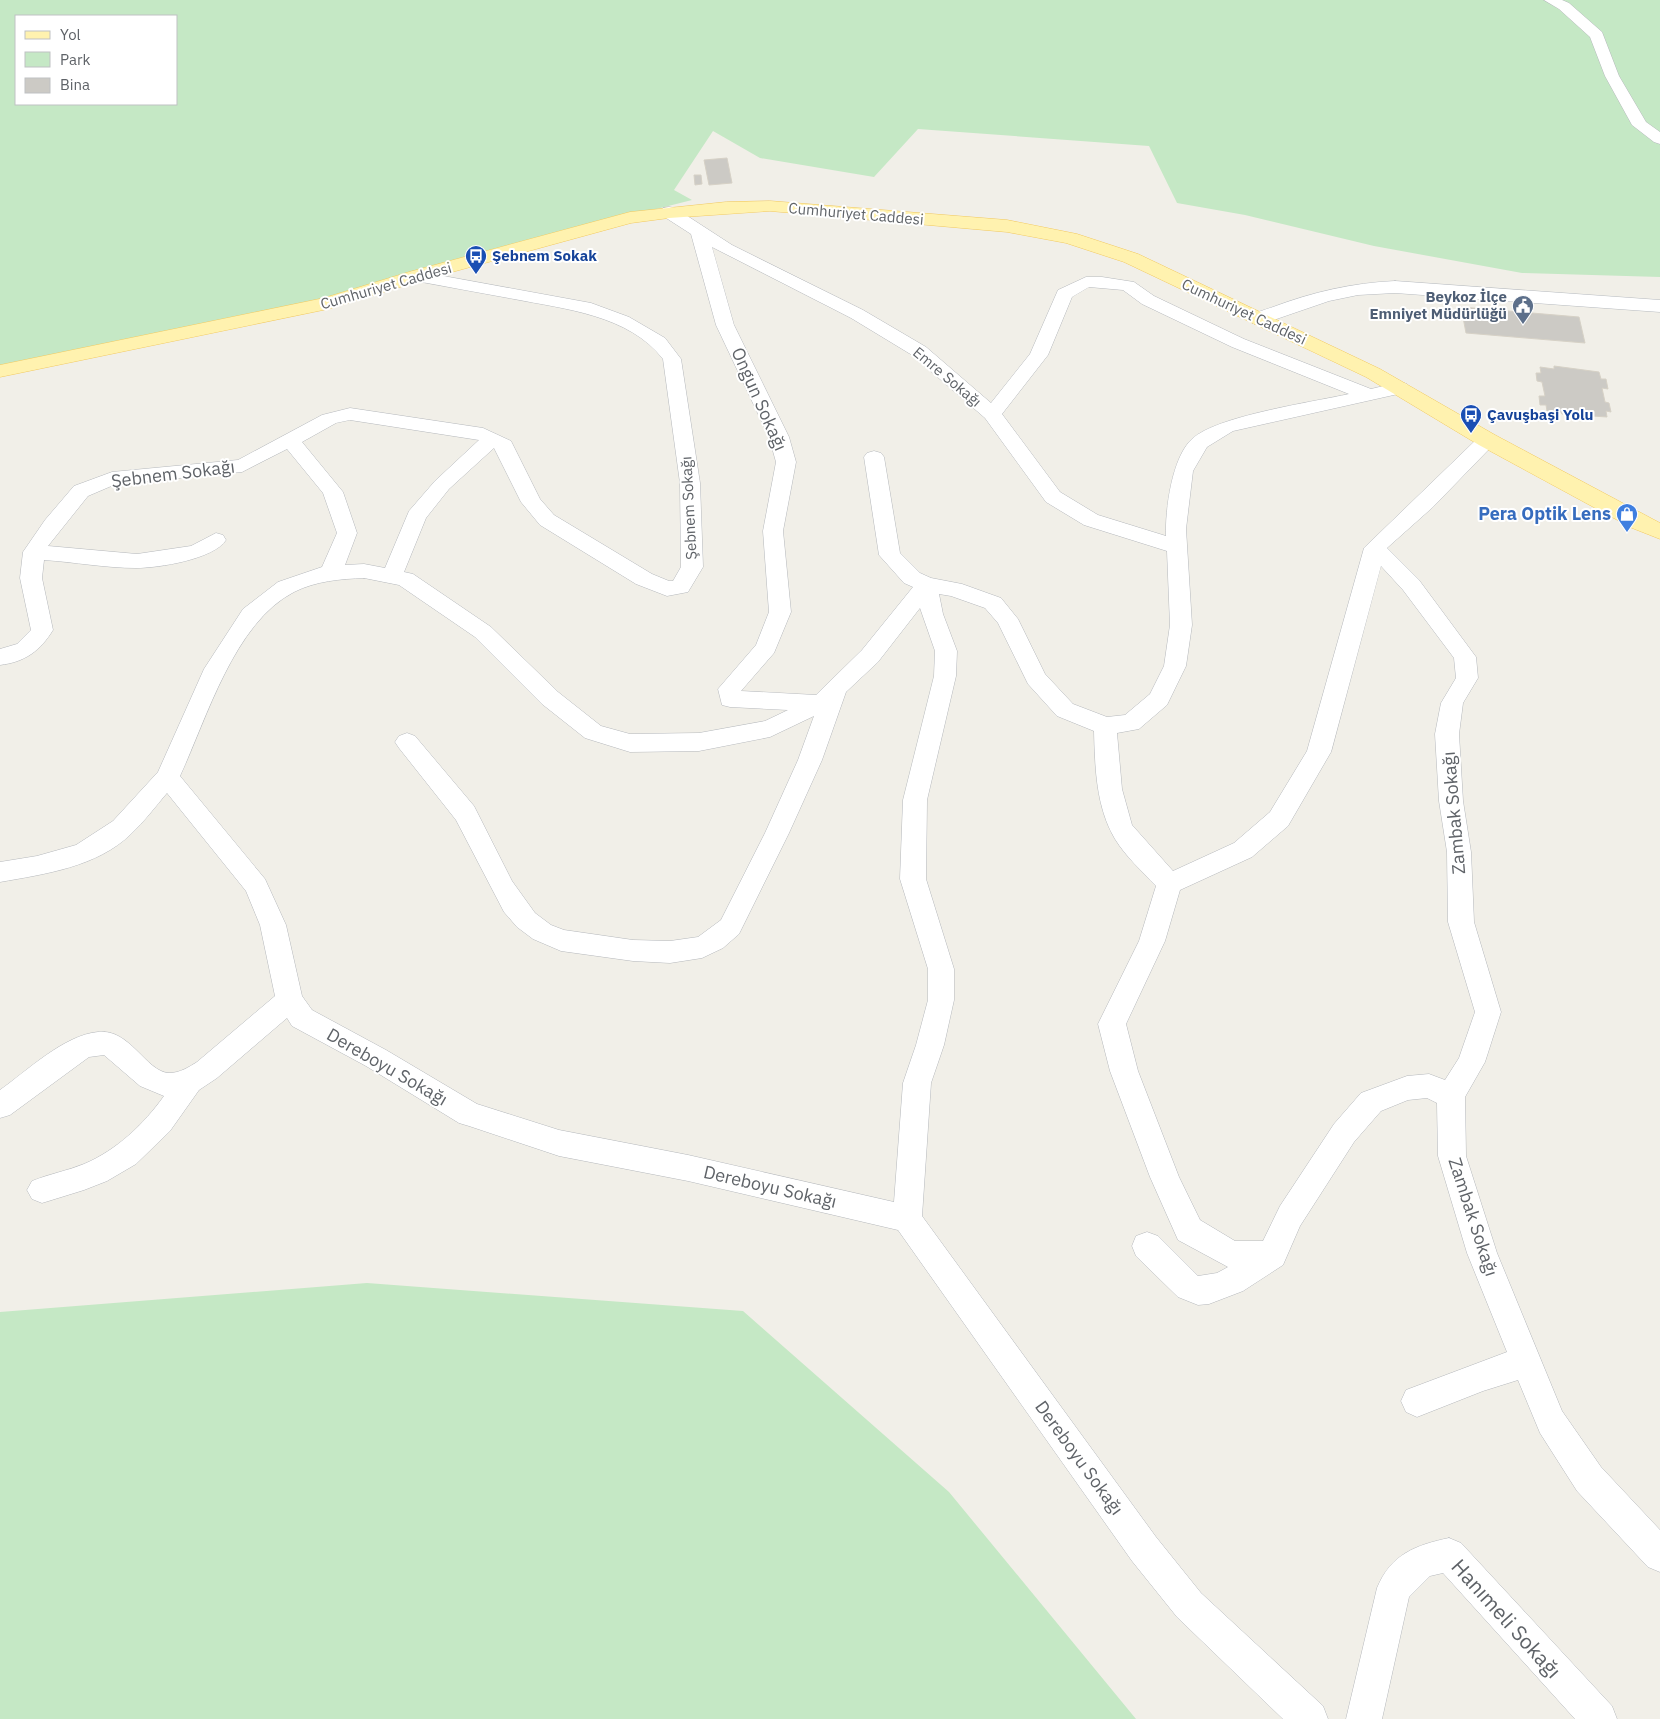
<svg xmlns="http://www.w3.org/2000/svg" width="1660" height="1719" font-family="'IBM Plex Sans',sans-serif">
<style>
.green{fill:#c5e8c5;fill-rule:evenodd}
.building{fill:#cccac5;stroke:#d6d1c6}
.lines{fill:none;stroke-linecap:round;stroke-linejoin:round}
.street-casing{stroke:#b5b8bc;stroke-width:1}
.secondary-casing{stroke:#b6babf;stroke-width:1}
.primary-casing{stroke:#f2c960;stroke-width:1}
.street{fill:#fff;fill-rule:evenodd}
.secondary{fill:#fff;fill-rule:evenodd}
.primary{fill:#fff2af;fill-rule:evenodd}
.labels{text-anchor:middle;stroke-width:4;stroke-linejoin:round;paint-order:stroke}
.far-street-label{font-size:15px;fill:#5f6368;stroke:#fff}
.far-transit-label{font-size:15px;font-weight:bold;fill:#164399;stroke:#fff;text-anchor:start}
.far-service-label{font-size:15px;font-weight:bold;fill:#4e5e75;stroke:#fff;text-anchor:end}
.street-label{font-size:18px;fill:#5f6368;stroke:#fff}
.shop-label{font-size:18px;font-weight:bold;fill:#366cbe;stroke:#fff;text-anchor:end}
.near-street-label{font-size:21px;fill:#5f6368;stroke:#fff}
</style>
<rect width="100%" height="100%" fill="#f1efe8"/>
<path class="green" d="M 0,0 L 1660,0 L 1660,277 L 1522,273 L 1374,246 L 1245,215 L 1177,203 L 1149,146 L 918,129 L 874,177 L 760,158 L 713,131 L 674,190 L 692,200 L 478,254 L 316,301 L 0,371 ZM 16,16 L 176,16 L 176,104 L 16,104 Z
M 367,1283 L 743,1311 L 949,1492 L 1136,1719 L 0,1719 L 0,1312 Z"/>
<path class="building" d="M 727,158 L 732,183 L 709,185 L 704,160 Z
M 694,175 L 701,175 L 702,184 L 695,185 Z
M 1461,307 L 1579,317 L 1585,343 L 1466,333 Z
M 1554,366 L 1599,372 L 1601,379 L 1606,379 L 1608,389 L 1602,388 L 1605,402 L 1609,403 L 1611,412 L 1606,411 L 1607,417 L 1562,414 L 1561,412 L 1547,411 L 1546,405 L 1540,405 L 1539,396 L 1545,396 L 1542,382 L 1537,381 L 1536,373 L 1541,373 L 1540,367 L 1554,369 Z"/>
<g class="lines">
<g class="street-casing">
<path id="street" d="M 1544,0 L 1562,0 L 1569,3 L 1602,32 L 1619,76 L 1646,122 L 1660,132 L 1660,144 L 1654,142 L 1632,125 L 1605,76 L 1590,37 L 1559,9 Z
M 669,207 L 675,208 L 732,245 L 863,310 L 926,347 L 991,403 L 1030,354 L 1058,290 L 1086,277 L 1102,277 L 1134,282 L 1154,296 L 1244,339 L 1371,389 L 1400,382 L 1407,384 L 1409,388 L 1407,392 L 1233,431 L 1207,447 L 1193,471 L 1186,529 L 1192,625 L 1186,666 L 1167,705 L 1139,729 L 1117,733 L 1122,789 L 1132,825 L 1173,871 L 1234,843 L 1270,812 L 1307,751 L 1364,548 L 1480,436 L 1487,434 L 1494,436 L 1497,440 L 1494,444 L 1433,507 L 1387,548 L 1419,580 L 1476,657 L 1478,678 L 1463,703 L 1459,734 L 1463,801 L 1471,852 L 1474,922 L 1501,1012 L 1485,1062 L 1465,1097 L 1466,1156 L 1497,1253 L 1562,1411 L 1601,1467 L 1660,1530 L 1660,1572 L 1648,1567 L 1577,1491 L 1540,1433 L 1518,1380 L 1483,1391 L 1417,1417 L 1406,1412 L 1401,1401 L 1406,1390 L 1507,1352 L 1467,1253 L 1438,1156 L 1437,1103 L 1427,1098 L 1408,1100 L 1381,1111 L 1354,1142 L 1300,1226 L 1283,1265 L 1243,1291 L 1209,1304 L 1198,1305 L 1178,1297 L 1136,1256 L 1132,1246 L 1136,1236 L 1147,1232 L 1158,1236 L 1198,1276 L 1217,1273 L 1228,1267 L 1178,1240 L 1150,1177 L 1110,1071 L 1098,1024 L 1139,941 L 1156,886 C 1142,871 1126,857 1115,839 C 1096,807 1095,768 1094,731 L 1057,716 L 1028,684 L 998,623 L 985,608 L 951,596 L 939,594 L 943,614 L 957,651 L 956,676 L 927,800 L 926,879 L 954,969 L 954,1000 L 944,1045 L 931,1083 L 922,1216 L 1156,1537 L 1201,1593 L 1323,1706 L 1328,1719 L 1283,1719 L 1177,1617 L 1132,1561 L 898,1230 L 688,1181 L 559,1156 L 469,1126 L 459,1123 L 366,1066 L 292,1026 L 287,1018 L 217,1078 L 199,1090 L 170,1131 L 136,1164 L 107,1181 L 84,1190 L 42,1203 L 32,1199 L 27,1190 L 32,1181 C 49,1174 67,1171 84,1164 C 117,1150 144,1124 164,1096 L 140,1086 L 104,1055 L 89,1057 L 10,1115 L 0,1118 L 0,1090 C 27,1071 64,1035 98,1032 C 130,1028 146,1072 169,1073 C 180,1073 189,1067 197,1062 L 275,996 L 260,925 L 246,891 L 167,793 C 155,807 144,822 131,834 C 97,867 45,874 0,882 L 0,862 L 37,856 L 76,845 L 113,821 L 158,772 L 204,669 L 243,609 L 278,582 L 322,567 L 337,533 L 323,493 L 287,449 L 242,472 L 116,484 L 88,496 L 48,546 L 137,554 L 191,546 L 216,533 L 223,535 L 226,540 C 214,559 159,568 136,568 C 106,568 74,562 44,560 L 42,578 L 53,630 C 40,651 25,662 0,665 L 0,649 L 17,644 L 31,630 L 20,578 L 23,552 L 45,520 L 74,486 L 112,472 L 238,460 L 322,415 L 350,408 L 483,428 L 511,441 L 540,499 L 554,515 L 652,574 L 669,581 L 673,581 L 681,567 L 680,483 L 663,359 C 629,315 565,309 514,299 C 481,293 449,287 416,281 L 410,280 L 407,276 L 410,272 L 416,271 L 591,303 L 629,317 L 665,338 L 681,359 L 700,483 L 703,567 L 688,592 L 667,596 L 636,584 L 540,525 L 521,502 L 494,448 L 449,489 L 426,518 L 404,572 L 413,574 L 491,627 L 558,692 L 601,726 L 630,734 L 699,733 L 765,721 L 788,710 L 730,707 L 722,705 L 718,689 L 756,645 L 769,612 L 763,531 L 776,462 L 769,437 L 716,325 L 691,234 L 663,216 L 661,212 L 663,208 ZM 712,247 L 851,318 L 912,355 L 985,418 L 1046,502 L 1084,525 L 1167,551 L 1170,625 L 1164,666 L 1150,694 L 1125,715 L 1107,717 L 1073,704 L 1045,674 L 1018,619 L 1001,598 L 962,584 L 931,578 L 920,573 L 900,553 L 884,457 L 881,453 L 874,451 L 867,453 L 864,457 L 879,555 L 904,583 L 913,587 L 862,650 L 816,695 L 741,691 L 774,653 L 791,612 L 783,531 L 796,462 L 789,437 L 734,325 ZM 1089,287 L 1123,290 L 1142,304 L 1232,347 L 1349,394 C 1313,402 1216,416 1192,439 C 1172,457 1165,510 1166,536 L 1098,515 L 1060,492 L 1002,414 L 1048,355 L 1072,297 ZM 350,420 L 479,440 L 435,481 L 409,511 L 385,568 L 364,564 L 345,565 L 357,533 L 343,492 L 302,442 L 336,423 ZM 1381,566 L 1403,590 L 1454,658 L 1456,678 L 1441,703 L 1435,734 L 1439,801 L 1447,852 L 1448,922 L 1475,1012 L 1459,1058 L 1445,1080 L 1429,1074 L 1407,1076 L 1361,1093 L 1334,1124 L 1280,1206 L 1263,1241 L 1235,1241 L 1200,1220 L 1179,1177 L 1138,1071 L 1126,1024 L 1165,941 L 1180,890 L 1252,857 L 1288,826 L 1331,752 ZM 364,578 L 399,585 L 475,637 L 542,704 L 585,738 L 630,752 L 699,751 L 770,737 L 814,716 L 798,760 L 765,833 L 721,920 L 698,937 L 670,941 L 633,940 L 564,930 L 551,925 L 535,913 L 512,881 L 474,806 L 415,736 L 407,733 L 399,736 L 395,742 L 399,748 L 456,820 L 504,912 L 517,927 L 533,939 L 561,951 L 633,961 L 670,963 L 702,958 L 723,948 L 739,934 L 789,833 L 822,760 L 846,692 L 878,662 L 920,608 L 935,651 L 934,676 L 903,800 L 900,879 L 928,969 L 928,1000 L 916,1045 L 903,1083 L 894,1202 L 688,1155 L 559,1130 L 477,1104 L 386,1050 L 312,1010 L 302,996 L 286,925 L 265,879 L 180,776 C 207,718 234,623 294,592 C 316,581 340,579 364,578 Z
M 1449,1538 L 1461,1543 L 1612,1706 L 1617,1719 L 1575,1719 L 1443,1573 L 1430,1576 L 1409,1597 L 1382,1719 L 1346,1719 L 1377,1588 C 1391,1554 1416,1545 1449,1538 Z"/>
</g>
<g class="secondary-casing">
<path id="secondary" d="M 1395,281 L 1660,300 L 1660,312 L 1395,293 L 1358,295 L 1329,301 L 1259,325 L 1252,323 L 1249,319 C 1254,312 1265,310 1273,307 C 1313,292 1352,283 1395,281 Z"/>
</g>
<g class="primary-casing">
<path id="primary" d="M 770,201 L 1007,220 L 1077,234 L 1138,254 L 1380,369 L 1495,435 L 1660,523 L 1660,539 L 1632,528 L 1479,445 L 1366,377 L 1124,262 L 1066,243 L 1007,232 L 770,211 L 669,218 L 631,223 L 423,280 L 328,309 L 0,377 L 0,365 L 324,298 L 409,272 L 630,212 L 726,202 Z"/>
</g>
<use href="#street" class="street"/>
<use href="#secondary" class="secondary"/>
<use href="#primary" class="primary"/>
</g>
<defs>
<g id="bus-pin" transform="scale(1.125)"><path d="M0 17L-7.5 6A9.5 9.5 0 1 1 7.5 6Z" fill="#1a4fb4" stroke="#fff"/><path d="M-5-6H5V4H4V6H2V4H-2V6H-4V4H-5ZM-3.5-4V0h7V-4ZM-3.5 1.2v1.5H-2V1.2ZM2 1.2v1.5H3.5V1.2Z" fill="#fff"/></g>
<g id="civic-pin" transform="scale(1.125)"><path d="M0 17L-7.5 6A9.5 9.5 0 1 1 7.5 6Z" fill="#5c6f8a" stroke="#fff"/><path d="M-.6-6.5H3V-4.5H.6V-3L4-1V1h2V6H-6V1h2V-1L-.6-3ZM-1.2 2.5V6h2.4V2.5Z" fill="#fff"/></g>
<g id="shop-pin" transform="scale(1.125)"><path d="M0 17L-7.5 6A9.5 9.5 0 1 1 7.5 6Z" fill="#3f7fe0" stroke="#fff"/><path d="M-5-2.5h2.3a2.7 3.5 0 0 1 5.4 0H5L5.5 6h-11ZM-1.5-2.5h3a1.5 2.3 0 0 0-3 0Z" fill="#fff"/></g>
</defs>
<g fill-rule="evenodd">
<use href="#bus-pin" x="476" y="256"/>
<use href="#civic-pin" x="1523" y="306"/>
<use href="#bus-pin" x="1471" y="415"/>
<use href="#shop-pin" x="1627" y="514"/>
</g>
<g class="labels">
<g class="far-street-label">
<text transform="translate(856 214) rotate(5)" y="5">Cumhuriyet Caddesi</text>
<text transform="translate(386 286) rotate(-16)" y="5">Cumhuriyet Caddesi</text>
<text transform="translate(1244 312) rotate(25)" y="5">Cumhuriyet Caddesi</text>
<text transform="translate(947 377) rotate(40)" y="5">Emre Sokağı</text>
<text transform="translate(689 508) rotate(-93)" y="5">Şebnem Sokağı</text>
</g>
<g class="far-transit-label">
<text x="492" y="261">Şebnem Sokak</text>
<text x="1487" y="420">Çavuşbaşi Yolu</text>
</g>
<g class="far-service-label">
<text x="1507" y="302">Beykoz İlçe<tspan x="1507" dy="17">Emniyet Müdürlüğü</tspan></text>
</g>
<g class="street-label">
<text transform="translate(759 399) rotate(66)" y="6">Ongun Sokağı</text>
<text transform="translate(173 474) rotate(-7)" y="6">Şebnem Sokağı</text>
<text transform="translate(1454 813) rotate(-95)" y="6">Zambak Sokağı</text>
<text transform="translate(387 1067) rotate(30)" y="6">Dereboyu Sokağı</text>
<text transform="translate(770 1187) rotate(13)" y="6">Dereboyu Sokağı</text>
<text transform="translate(1473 1217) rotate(72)" y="6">Zambak Sokağı</text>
<text transform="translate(1079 1458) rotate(54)" y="6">Dereboyu Sokağı</text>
</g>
<g class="shop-label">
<text x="1611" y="520">Pera Optik Lens</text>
</g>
<g class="near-street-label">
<text transform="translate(1506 1619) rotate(48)" y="7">Hanımeli Sokağı</text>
</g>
</g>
<rect x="15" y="15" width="162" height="90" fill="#ffffff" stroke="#bfc1c3"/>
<rect x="25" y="31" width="25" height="8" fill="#fff2af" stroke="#bfc1c3"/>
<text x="60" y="40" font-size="15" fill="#5f6368">Yol</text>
<rect x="25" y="52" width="25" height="15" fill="#c5e8c5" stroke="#bfc1c3"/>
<text x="60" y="65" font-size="15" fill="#5f6368">Park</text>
<rect x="25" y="78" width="25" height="15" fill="#cccac5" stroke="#bfc1c3"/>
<text x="60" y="90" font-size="15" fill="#5f6368">Bina</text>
</svg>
